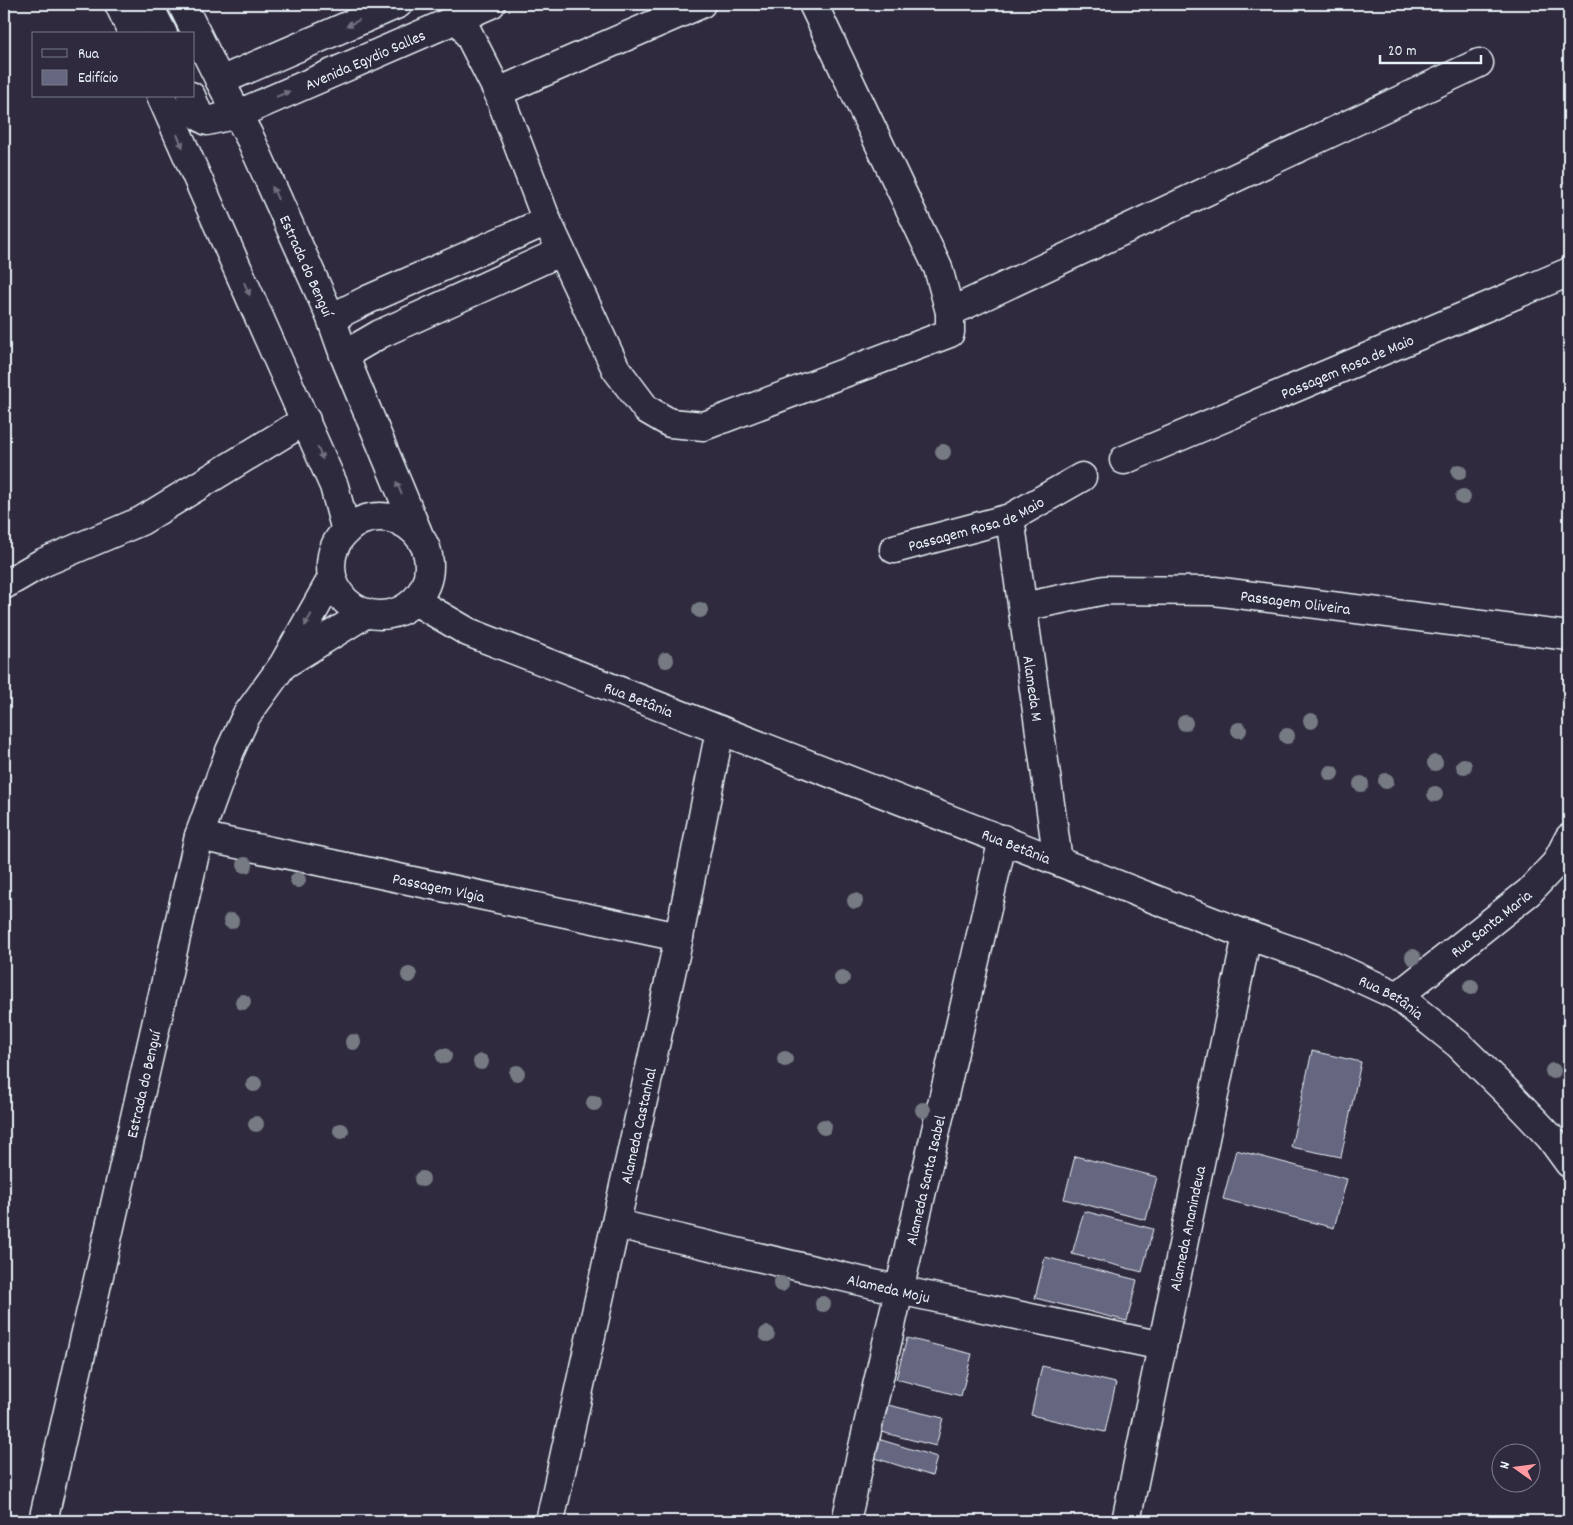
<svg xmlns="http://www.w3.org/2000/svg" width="1573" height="1525" font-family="Dekko,sans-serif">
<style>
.building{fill:#656680;stroke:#e8f1f8}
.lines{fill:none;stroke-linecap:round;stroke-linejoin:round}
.minor-casing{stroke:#e8f1f8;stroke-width:31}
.minor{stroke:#2f2a3d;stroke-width:28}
.tree{fill:#747a83}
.oneway{fill:#70707e}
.labels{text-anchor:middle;stroke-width:4;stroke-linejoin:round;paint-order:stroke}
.street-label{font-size:16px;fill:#e8f1f8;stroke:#2f2a3d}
</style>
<rect width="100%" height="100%" fill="#2f2a3d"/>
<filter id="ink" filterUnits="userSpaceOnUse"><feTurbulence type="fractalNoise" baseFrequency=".02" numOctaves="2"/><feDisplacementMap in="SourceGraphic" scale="10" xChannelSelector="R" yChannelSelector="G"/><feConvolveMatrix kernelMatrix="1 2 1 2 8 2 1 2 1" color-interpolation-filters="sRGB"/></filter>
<g filter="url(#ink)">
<path class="building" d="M 1312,1051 L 1361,1062 L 1341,1157 L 1291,1147 Z
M 1236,1150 L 1347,1179 L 1334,1228 L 1223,1199 Z
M 1075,1156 L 1157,1177 L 1146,1220 L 1064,1199 Z
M 1084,1211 L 1153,1229 L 1142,1272 L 1072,1254 Z
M 1045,1257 L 1137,1280 L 1127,1321 L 1035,1298 Z
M 907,1338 L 972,1354 L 961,1396 L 896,1379 Z
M 1042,1366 L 1116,1383 L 1105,1432 L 1031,1415 Z
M 888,1405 L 943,1418 L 936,1446 L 881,1432 Z
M 878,1439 L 937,1457 L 932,1476 L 872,1457 Z"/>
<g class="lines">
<g class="minor-casing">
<g id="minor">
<path d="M 119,4 L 133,34"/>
<path d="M 148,4 L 163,34"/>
<path id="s1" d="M 182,4 L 220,81 L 251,140 L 331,318 L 344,355 L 418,533"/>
<path d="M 701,4 L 498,92 L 547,221 L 616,369 L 646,409 L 670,423 L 704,426 L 950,333 L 950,312 L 938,268 L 813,4"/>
<path d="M 460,17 L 498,92"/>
<path d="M 220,81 L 398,4"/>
<path d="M 161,96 L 334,486 L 346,531"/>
<path id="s2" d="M 191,96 L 199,116 L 207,121 L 238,114 L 491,4"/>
<path d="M 950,312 L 1479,63"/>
<path d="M 331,318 L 367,300 L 547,221"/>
<path d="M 344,355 L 380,334 L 560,252"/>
<path id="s3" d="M 1124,460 L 1569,272"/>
<circle cx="380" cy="566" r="49"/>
<path id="s4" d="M 1010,518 L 1058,861"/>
<path id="s5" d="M 894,549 L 1010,518 L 1082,477"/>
<path d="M 4,585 L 42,563 L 141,521 L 306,420"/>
<path id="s6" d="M 415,601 L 468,632 L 1247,935 L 1322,961 L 1398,996 L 1458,1044 L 1511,1096 L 1550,1137 L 1569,1163"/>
<path id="s7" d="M 1023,607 L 1105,590 L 1214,591 L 1569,636"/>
<path d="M 286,663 L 365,614"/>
<path id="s8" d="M 199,836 L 679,937"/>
<path id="s9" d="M 1398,996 L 1529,892 L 1556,863 L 1569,838"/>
<path id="s10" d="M 617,1224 L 899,1290 L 1162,1346"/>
<path id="s11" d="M 43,1521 L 199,836 L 230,751 L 246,716 L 283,665 L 332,578"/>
<path id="s12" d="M 550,1521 L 679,937 L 720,730"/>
<path id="s13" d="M 846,1521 L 1003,839"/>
<path id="s14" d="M 1126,1521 L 1247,935"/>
</g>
</g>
<use href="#minor" class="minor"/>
</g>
<g class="tree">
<circle cx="943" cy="452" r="8"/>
<circle cx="1459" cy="472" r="8"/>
<circle cx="1463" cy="497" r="8"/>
<circle cx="700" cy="610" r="8"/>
<circle cx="666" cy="660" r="8"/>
<circle cx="1311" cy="721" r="8"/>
<circle cx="1185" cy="723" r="8"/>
<circle cx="1239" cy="730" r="8"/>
<circle cx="1287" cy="736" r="8"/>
<circle cx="1435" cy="763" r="8"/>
<circle cx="1464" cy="766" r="8"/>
<circle cx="1331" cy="773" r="8"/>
<circle cx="1386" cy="781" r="8"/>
<circle cx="1361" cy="784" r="8"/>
<circle cx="1435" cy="794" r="8"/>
<circle cx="245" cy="865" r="8"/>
<circle cx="298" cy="880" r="8"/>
<circle cx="855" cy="901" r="8"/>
<circle cx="231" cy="921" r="8"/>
<circle cx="1413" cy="957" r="8"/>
<circle cx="409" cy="975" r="8"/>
<circle cx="842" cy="978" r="8"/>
<circle cx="1471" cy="987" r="8"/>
<circle cx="243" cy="1002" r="8"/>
<circle cx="353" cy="1042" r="8"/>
<circle cx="444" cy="1056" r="8"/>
<circle cx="785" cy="1059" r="8"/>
<circle cx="481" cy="1062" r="8"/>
<circle cx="1553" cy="1071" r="8"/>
<circle cx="517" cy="1073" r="8"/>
<circle cx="254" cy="1084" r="8"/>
<circle cx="594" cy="1103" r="8"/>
<circle cx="923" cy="1110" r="8"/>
<circle cx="256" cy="1124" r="8"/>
<circle cx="824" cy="1127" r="8"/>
<circle cx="341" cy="1131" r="8"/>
<circle cx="422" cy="1179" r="8"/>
<circle cx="781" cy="1284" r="8"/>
<circle cx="823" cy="1304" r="8"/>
<circle cx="767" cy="1334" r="8"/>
</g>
<defs><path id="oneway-solid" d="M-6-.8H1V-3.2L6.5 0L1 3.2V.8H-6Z" transform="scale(1.25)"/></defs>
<g class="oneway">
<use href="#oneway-solid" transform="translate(353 23) rotate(156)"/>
<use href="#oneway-solid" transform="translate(283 94) rotate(-23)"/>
<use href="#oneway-solid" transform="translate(180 141) rotate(66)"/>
<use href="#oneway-solid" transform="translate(275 193) rotate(-114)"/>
<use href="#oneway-solid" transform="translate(247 289) rotate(66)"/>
<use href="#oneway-solid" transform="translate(320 453) rotate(67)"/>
<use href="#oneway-solid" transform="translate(399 488) rotate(-112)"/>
<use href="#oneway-solid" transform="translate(308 620) rotate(119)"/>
</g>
</g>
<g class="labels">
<g class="street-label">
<text dy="6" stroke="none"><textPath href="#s2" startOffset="201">Avenida Egydio Salles</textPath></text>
<text dy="6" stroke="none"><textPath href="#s1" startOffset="290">Estrada do Benguí</textPath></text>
<text dy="6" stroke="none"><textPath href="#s3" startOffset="242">Passagem Rosa de Maio</textPath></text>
<text dy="6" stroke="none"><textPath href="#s5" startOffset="86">Passagem Rosa de Maio</textPath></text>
<text dy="6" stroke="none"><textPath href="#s7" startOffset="275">Passagem Oliveira</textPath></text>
<text dy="6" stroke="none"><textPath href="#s4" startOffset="172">Alameda M</textPath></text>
<text dy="6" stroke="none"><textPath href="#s6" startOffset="245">Rua Betânia</textPath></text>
<text dy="6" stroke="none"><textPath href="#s6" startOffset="650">Rua Betânia</textPath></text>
<text dy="6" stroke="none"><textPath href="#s8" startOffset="245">Passagem Vlgia</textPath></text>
<text dy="6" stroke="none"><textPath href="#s9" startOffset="118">Rua Santa Maria</textPath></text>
<text dy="6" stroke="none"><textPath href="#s6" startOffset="1055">Rua Betânia</textPath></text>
<text dy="6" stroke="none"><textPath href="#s11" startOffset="448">Estrada do Benguí</textPath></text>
<text dy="6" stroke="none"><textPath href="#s12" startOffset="405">Alameda Castanhal</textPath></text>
<text dy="6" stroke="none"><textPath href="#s13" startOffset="350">Alameda Santa Isabel</textPath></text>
<text dy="6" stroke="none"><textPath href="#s14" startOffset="299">Alameda Ananindeua</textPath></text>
<text dy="6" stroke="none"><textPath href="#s10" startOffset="279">Alameda Moju</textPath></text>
</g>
</g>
<rect width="1573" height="1525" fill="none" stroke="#2f2a3d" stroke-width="20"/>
<rect x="10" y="10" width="1553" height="1505" fill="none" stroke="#e8f1f8" stroke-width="2" filter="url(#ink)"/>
<rect x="32" y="32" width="162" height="65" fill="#2f2a3d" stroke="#797a88"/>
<rect x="42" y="49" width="25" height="8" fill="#2f2a3d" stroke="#797a88"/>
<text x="78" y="58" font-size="15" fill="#e8f1f8">Rua</text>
<rect x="42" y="70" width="25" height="15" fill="#656680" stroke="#797a88"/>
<text x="78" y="82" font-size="15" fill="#e8f1f8">Edifício</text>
<g transform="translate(1516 1468) rotate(284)"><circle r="24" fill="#2f2a3d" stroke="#797a88"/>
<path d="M0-4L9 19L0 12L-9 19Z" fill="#ff9aa2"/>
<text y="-8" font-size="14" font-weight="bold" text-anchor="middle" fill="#e8f1f8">N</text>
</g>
<path d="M1380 55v8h101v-8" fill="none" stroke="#e8f1f8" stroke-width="2.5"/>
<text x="1388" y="55" font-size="15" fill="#e8f1f8" stroke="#2f2a3d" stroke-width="4" paint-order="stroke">20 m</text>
</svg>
